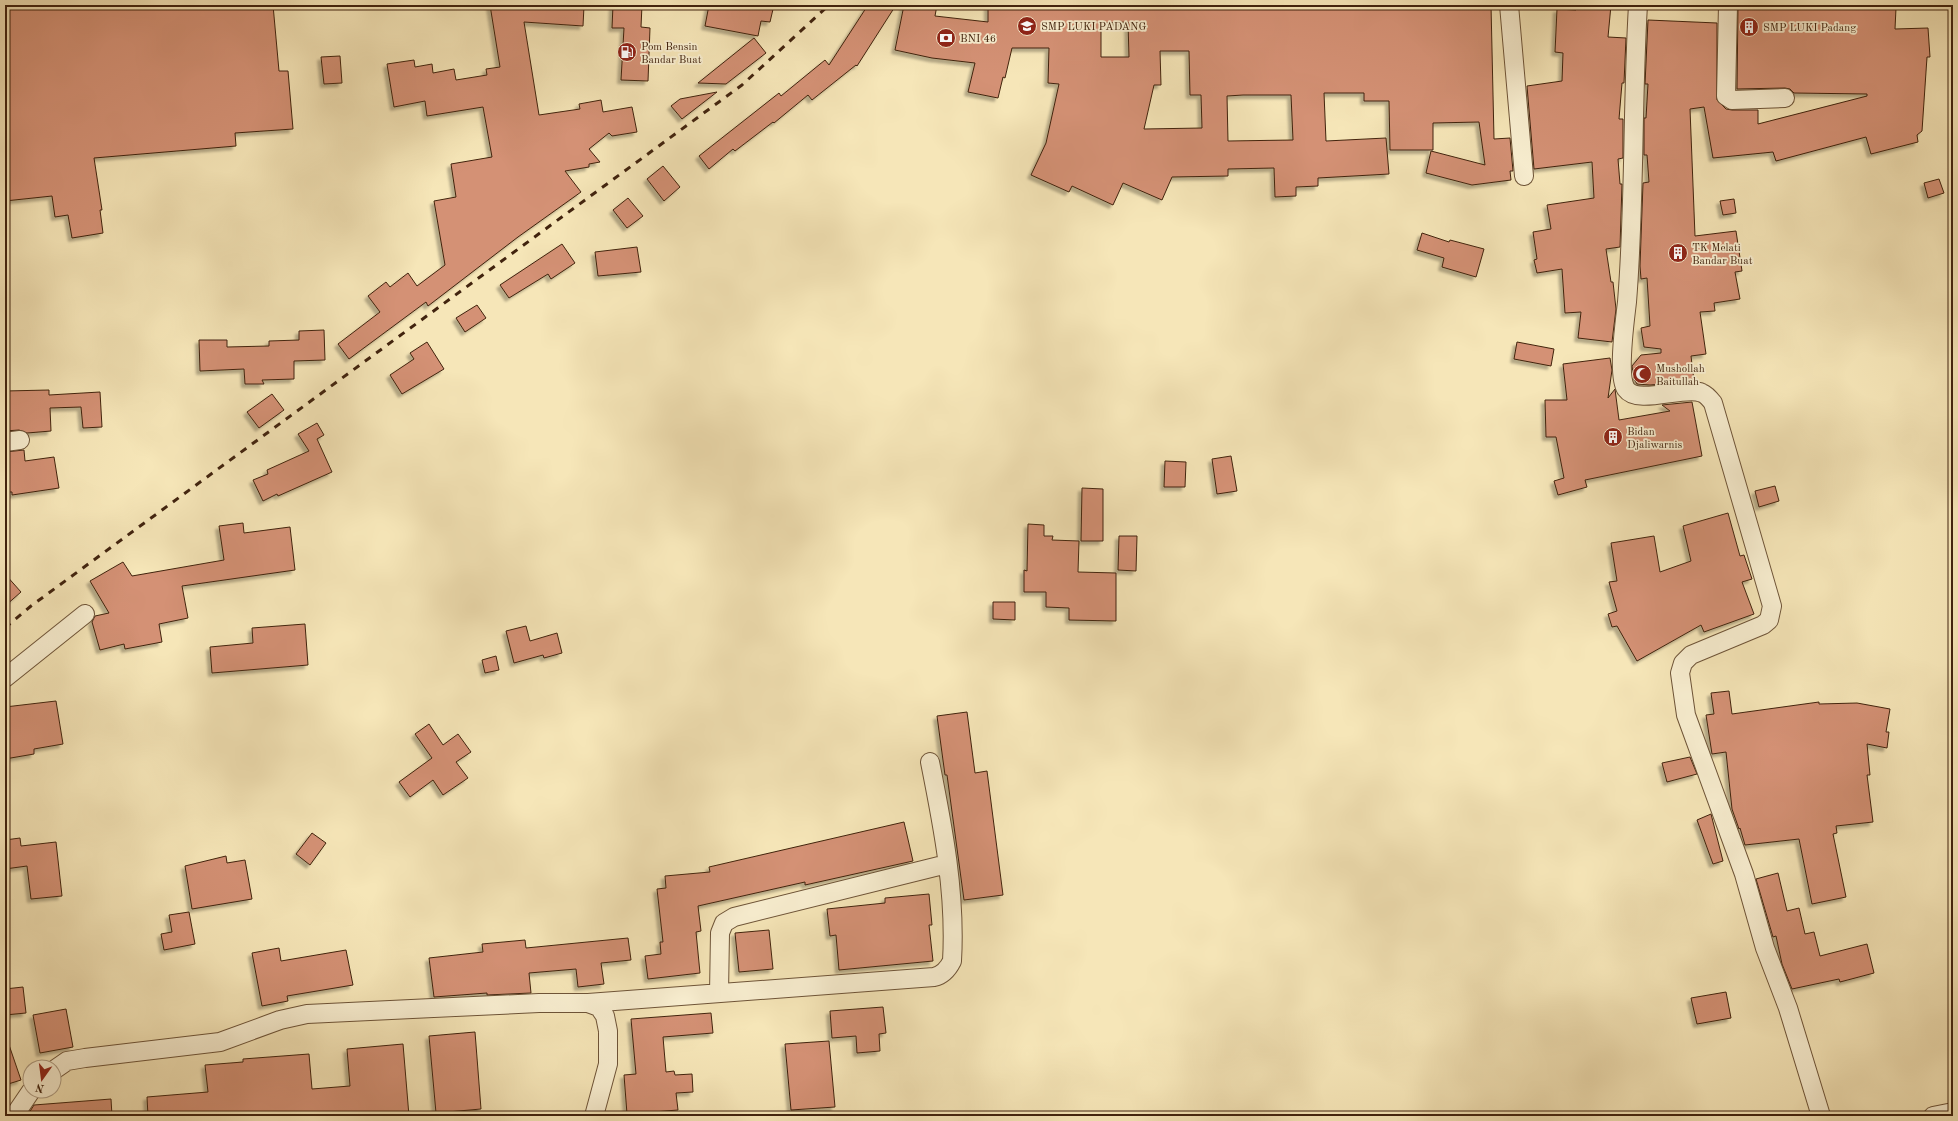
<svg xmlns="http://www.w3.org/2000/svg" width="1958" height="1121" font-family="'Old Standard TT',serif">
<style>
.building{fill:#d49174;stroke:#41230e;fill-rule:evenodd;filter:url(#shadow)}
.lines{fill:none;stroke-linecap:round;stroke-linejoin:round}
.street-casing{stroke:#6e5438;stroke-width:20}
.street{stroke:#f9efd1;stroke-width:18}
.rail{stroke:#41230e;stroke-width:3;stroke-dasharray:7 7;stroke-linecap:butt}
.labels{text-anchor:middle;stroke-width:3.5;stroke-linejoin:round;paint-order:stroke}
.poi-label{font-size:11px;fill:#41230e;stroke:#f9efd1;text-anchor:start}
</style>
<defs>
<filter id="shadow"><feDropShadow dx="-3.5" dy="3.5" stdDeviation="1" flood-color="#0004"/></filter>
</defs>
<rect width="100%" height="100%" fill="#f6e6b8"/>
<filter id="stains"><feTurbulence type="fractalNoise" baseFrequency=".005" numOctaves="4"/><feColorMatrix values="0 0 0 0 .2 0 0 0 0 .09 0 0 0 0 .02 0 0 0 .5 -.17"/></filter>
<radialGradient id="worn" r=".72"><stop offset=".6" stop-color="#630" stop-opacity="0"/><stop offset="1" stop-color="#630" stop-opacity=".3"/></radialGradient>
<path class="building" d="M 37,5 L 273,5 L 279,71 L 288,71 L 293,129 L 235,133 L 236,146 L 94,158 L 102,210 L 100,210 L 103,233 L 72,238 L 68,215 L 55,217 L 52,196 L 5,201 L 5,9 Z
M 490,5 L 584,6 L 583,26 L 524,22 L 539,115 L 580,109 L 579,104 L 601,100 L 603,112 L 632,107 L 637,132 L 612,136 L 609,133 L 589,149 L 600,162 L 589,164 L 589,167 L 565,171 L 581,192 L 518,237 L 428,306 L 426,302 L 349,359 L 338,344 L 380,312 L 368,296 L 386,282 L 390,287 L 408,273 L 417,286 L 445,265 L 434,201 L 456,197 L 451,164 L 492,157 L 483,107 L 427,116 L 425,101 L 394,107 L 387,64 L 414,60 L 415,67 L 432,64 L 433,73 L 454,69 L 456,80 L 487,75 L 486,69 L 500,67 Z
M 613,5 L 642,5 L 641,27 L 650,28 L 648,81 L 621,80 L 624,28 L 612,28 Z
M 709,5 L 774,5 L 770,22 L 761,21 L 758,36 L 705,26 Z
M 868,5 L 896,5 L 857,66 L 856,65 L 812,100 L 808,95 L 774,123 L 773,122 L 735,151 L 733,149 L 709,169 L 699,156 L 760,108 L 779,93 L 781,96 L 825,60 L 829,65 Z
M 904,5 L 937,5 L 935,16 L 988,22 L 988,5 L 1297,5 L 1297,7 L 1364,5 L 1491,5 L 1494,139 L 1510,138 L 1513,171 L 1510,171 L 1511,180 L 1472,185 L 1426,173 L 1431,151 L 1485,165 L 1479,122 L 1433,123 L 1433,150 L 1390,150 L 1389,101 L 1364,101 L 1364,93 L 1324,93 L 1326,141 L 1386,138 L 1389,174 L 1318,178 L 1318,186 L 1296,187 L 1296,196 L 1275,197 L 1274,168 L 1228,169 L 1228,176 L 1172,177 L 1162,200 L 1123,183 L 1113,205 L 1072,186 L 1069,192 L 1031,175 L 1046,143 L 1059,84 L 1048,83 L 1049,48 L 1012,48 L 1005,78 L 1003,77 L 998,98 L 968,92 L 975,63 L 932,58 L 895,50 ZM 1128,22 L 1129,57 L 1101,57 L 1101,23 ZM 1160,51 L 1189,51 L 1190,95 L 1201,95 L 1202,128 L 1144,129 L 1154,85 L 1161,85 ZM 1243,95 L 1291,95 L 1293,140 L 1228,141 L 1227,96 Z
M 1576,5 L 1611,5 L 1608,37 L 1626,38 L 1624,83 L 1622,83 L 1619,119 L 1623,119 L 1623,158 L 1618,159 L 1620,184 L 1622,184 L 1620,247 L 1606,249 L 1611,282 L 1613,282 L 1616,309 L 1612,342 L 1578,338 L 1581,312 L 1565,313 L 1562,269 L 1537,273 L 1534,260 L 1537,259 L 1533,232 L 1551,229 L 1547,205 L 1594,198 L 1592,162 L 1534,169 L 1527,86 L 1562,81 L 1563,53 L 1555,52 L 1557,9 L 1576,10 Z
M 1738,5 L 1860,5 L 1860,7 L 1896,8 L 1895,29 L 1928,28 L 1930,57 L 1927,57 L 1922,131 L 1917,135 L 1918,142 L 1871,154 L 1866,137 L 1776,161 L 1773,152 L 1713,158 L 1704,107 L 1690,109 L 1695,236 L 1736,231 L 1742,271 L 1735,272 L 1740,299 L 1714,303 L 1715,311 L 1700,312 L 1706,354 L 1691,356 L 1694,381 L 1650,385 L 1637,384 L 1634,379 L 1632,366 L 1641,355 L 1661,353 L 1661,349 L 1644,347 L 1641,328 L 1650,326 L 1647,278 L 1641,279 L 1640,266 L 1643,183 L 1649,182 L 1647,155 L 1644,155 L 1644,118 L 1646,118 L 1648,84 L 1645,84 L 1648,20 L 1717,23 L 1717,100 L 1726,109 L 1732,110 L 1758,110 L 1758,124 L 1867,96 L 1867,94 L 1794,93 L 1790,89 L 1785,88 L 1737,89 Z
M 754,38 L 766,53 L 726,84 L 698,83 Z
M 340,56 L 342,83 L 324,84 L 321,57 Z
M 717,92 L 682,119 L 671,106 L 680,99 Z
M 663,166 L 680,187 L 664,201 L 647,179 Z
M 1939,179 L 1944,193 L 1928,198 L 1924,183 Z
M 628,198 L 643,216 L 627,228 L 613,210 Z
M 1734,199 L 1736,213 L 1723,215 L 1720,201 Z
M 1422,233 L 1449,242 L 1450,240 L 1484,249 L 1476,277 L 1442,267 L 1444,258 L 1417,250 Z
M 562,244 L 575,263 L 551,279 L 548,274 L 509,298 L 500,285 Z
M 637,247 L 641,272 L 598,276 L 595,252 Z
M 477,305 L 486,318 L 465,332 L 456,318 Z
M 324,330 L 325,360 L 294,361 L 294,379 L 262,380 L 264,384 L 245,384 L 244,369 L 200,371 L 199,340 L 227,340 L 227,347 L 269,346 L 269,341 L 299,340 L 299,331 Z
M 427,342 L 444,369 L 402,394 L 390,375 L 414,359 L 410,353 Z
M 1517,342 L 1554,349 L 1551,366 L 1514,359 Z
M 1610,358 L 1612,370 L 1608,398 L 1615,389 L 1619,420 L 1670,411 L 1662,405 L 1692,402 L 1702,456 L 1585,480 L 1587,487 L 1558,495 L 1554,481 L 1564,478 L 1556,437 L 1546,437 L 1545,400 L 1567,400 L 1563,364 Z
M 49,390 L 49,395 L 100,392 L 102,427 L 83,428 L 81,407 L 50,408 L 51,431 L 27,433 L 19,430 L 5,431 L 5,391 Z
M 272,394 L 284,410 L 259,428 L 247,412 Z
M 317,423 L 324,435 L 317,439 L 332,472 L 278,496 L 277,494 L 263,501 L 253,480 L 268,474 L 267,470 L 309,451 L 298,434 Z
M 24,450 L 25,461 L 54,457 L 59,488 L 12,495 L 12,492 L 5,492 L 5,452 Z
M 1231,456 L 1237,491 L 1217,494 L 1212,459 Z
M 1165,461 L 1186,462 L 1185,487 L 1164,487 Z
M 1775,486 L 1779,501 L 1759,507 L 1755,491 Z
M 1082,488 L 1103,489 L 1103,541 L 1081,541 Z
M 1728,513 L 1740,556 L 1744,555 L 1752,579 L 1742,582 L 1754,614 L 1704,632 L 1701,625 L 1637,661 L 1617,626 L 1612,627 L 1608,614 L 1617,611 L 1609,582 L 1617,581 L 1611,543 L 1654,536 L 1660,572 L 1691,561 L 1683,526 Z
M 243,523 L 244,533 L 290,527 L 295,570 L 182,586 L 188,618 L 159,624 L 162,642 L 125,649 L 124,644 L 100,650 L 92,622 L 95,616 L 109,613 L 90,581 L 123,562 L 132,576 L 224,560 L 219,526 Z
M 1028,524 L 1044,525 L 1044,536 L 1053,536 L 1052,540 L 1079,541 L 1078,572 L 1116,573 L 1116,621 L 1069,620 L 1069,608 L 1046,607 L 1046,592 L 1024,592 L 1024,570 L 1027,571 Z
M 1119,536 L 1137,536 L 1136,571 L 1118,570 Z
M 5,574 L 21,592 L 5,606 Z
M 993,602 L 1015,602 L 1015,620 L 993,619 Z
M 305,624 L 308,665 L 212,673 L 210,647 L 253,643 L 252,628 Z
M 526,626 L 530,641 L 557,633 L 562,653 L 544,658 L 543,655 L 514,663 L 506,631 Z
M 496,656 L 499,670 L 485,673 L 482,660 Z
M 1729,691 L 1732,714 L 1819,702 L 1819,704 L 1857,703 L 1890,709 L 1886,732 L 1889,732 L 1887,748 L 1867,744 L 1870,775 L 1867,775 L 1873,822 L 1836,826 L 1837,833 L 1833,834 L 1846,897 L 1812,904 L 1799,839 L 1745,845 L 1740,828 L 1739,829 L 1732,809 L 1726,752 L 1712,754 L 1706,715 L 1714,714 L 1711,693 Z
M 56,701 L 63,744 L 34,749 L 34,754 L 5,759 L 5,707 Z
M 967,712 L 975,773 L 987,771 L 1003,895 L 964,900 L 947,775 L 945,775 L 937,716 Z
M 429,724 L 443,745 L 458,734 L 471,752 L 456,762 L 468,778 L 443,795 L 433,780 L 410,797 L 399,782 L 432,758 L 415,734 Z
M 1690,757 L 1697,774 L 1667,782 L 1662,763 Z
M 1711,814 L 1723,861 L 1713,864 L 1697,820 Z
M 904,822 L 913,861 L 805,885 L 805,882 L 698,906 L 701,931 L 696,932 L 700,973 L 648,979 L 645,956 L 661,954 L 660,942 L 663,942 L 657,889 L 666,888 L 665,876 L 710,872 L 709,867 Z
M 312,833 L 326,843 L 310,865 L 296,854 Z
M 20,838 L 21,846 L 56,842 L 62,896 L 31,899 L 27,866 L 5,869 L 5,840 Z
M 226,856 L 227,863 L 245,860 L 252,899 L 192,909 L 185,866 Z
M 1778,873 L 1787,911 L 1799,908 L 1805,934 L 1814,932 L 1820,956 L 1867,944 L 1874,973 L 1840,982 L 1839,979 L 1792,989 L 1782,964 L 1776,936 L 1773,937 L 1756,879 Z
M 929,894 L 932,925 L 929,925 L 933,961 L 839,970 L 836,935 L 830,936 L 827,909 L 885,903 L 885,898 Z
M 189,912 L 195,944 L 164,950 L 161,934 L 172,932 L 169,915 Z
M 769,930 L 773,969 L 739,972 L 735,933 Z
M 628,938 L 631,960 L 601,963 L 604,984 L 578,987 L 576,969 L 529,973 L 531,993 L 487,995 L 487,993 L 434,997 L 429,958 L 483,952 L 482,944 L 525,940 L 526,948 Z
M 279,948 L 281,961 L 346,950 L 353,985 L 287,996 L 288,1001 L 262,1006 L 252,953 Z
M 23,987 L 26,1013 L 5,1015 L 5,989 Z
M 1726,992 L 1731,1018 L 1697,1024 L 1691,998 Z
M 883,1007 L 886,1033 L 879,1034 L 880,1051 L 857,1053 L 856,1036 L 832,1038 L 830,1011 Z
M 66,1009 L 73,1047 L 40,1053 L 33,1015 Z
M 711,1013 L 713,1033 L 663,1037 L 666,1072 L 674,1071 L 675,1075 L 692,1074 L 693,1092 L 676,1093 L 678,1110 L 627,1114 L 624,1075 L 636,1074 L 631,1019 Z
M 475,1032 L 481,1109 L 436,1113 L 429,1036 Z
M 5,1039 L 7,1039 L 21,1080 L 5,1085 Z
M 829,1041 L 835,1107 L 791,1110 L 785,1044 Z
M 403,1044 L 409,1116 L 148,1116 L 147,1097 L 208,1092 L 205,1065 L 243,1062 L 243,1059 L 309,1054 L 312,1089 L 350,1086 L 347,1049 Z
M 111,1099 L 112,1116 L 29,1116 L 29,1113 L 34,1105 Z"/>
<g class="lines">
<g class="street-casing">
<path id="street" d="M 1509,5 L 1524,176
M 1638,5 C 1632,104 1635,203 1627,302 C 1625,320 1617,375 1626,389 C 1638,406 1685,385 1702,393 C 1707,395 1710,399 1713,403 L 1772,606 L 1769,620 L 1763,625 L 1691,655 L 1683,663 L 1680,673 L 1686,715 L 1744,874 L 1765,948 L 1788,1008 L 1821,1116
M 1728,5 L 1726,96 L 1732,100 L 1785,98
M 5,442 L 20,440
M 5,678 L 85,614
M 719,993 L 720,933 L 724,923 L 734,917 L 947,864
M 588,1003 L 934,977 C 943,975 948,969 952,961 C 956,894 943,827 930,762
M 54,1070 L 67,1061 L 85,1058 L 220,1042 L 280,1020 L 307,1014 L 539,1003 L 588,1003 L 599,1007 L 605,1016 L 608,1031 L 608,1064 L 594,1116
M 14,1116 L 31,1091
M 1933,1116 L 1953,1112"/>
</g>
<use href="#street" class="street"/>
<path class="rail" d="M 5,628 L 31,606 L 742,85 L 829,5"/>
</g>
<defs>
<g id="school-disc" transform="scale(1)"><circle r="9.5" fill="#8f2418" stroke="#f9efd1"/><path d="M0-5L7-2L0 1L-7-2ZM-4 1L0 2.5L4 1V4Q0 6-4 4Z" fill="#fff"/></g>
<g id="building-disc" transform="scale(1)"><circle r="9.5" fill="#8f2418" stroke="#f9efd1"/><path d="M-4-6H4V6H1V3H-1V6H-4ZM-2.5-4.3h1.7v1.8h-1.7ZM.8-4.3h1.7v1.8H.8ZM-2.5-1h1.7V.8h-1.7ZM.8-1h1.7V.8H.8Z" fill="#fff"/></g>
<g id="bank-disc" transform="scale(1)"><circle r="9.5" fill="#8f2418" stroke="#f9efd1"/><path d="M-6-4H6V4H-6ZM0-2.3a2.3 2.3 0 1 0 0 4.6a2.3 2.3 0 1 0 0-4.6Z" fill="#fff"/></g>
<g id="fuel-disc" transform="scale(1)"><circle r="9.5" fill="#8f2418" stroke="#f9efd1"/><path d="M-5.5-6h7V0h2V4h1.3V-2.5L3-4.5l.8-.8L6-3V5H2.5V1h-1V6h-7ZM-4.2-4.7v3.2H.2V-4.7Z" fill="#fff"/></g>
<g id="mosque-disc" transform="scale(1)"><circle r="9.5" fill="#8f2418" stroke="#f9efd1"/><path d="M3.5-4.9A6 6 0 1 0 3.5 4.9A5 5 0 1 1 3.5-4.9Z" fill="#fff"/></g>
</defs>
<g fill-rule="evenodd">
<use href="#school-disc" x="1027" y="26"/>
<use href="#building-disc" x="1749" y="27"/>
<use href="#bank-disc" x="946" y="38"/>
<use href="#fuel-disc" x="627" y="52"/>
<use href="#building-disc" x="1678" y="253"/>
<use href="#mosque-disc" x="1642" y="374"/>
<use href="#building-disc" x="1613" y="437"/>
</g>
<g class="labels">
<g class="poi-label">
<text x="1041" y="30">SMP LUKI PADANG</text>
<text x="1763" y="31">SMP LUKI Padang</text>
<text x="960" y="42">BNI 46</text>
<text x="641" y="50">Pom Bensin<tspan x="641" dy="13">Bandar Buat</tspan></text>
<text x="1692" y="251">TK Melati<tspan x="1692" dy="13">Bandar Buat</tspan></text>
<text x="1656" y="372">Mushollah<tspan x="1656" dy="13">Baitullah</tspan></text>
<text x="1627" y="435">Bidan<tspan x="1627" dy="13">Djaliwarnis</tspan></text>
</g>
</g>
<rect width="1958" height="1121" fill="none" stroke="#f6e6b8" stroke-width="20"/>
<rect x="6" y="6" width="1946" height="1109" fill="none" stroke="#41230e" stroke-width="2"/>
<rect x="10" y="10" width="1938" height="1101" fill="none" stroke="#41230e"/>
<g transform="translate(42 1079) rotate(194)"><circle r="19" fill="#f9efd1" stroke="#af9d83"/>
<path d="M0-3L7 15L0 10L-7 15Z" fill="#8f2418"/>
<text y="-6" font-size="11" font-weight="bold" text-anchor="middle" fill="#41230e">N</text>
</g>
<rect width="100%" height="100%" filter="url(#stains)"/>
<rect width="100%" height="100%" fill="url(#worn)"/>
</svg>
